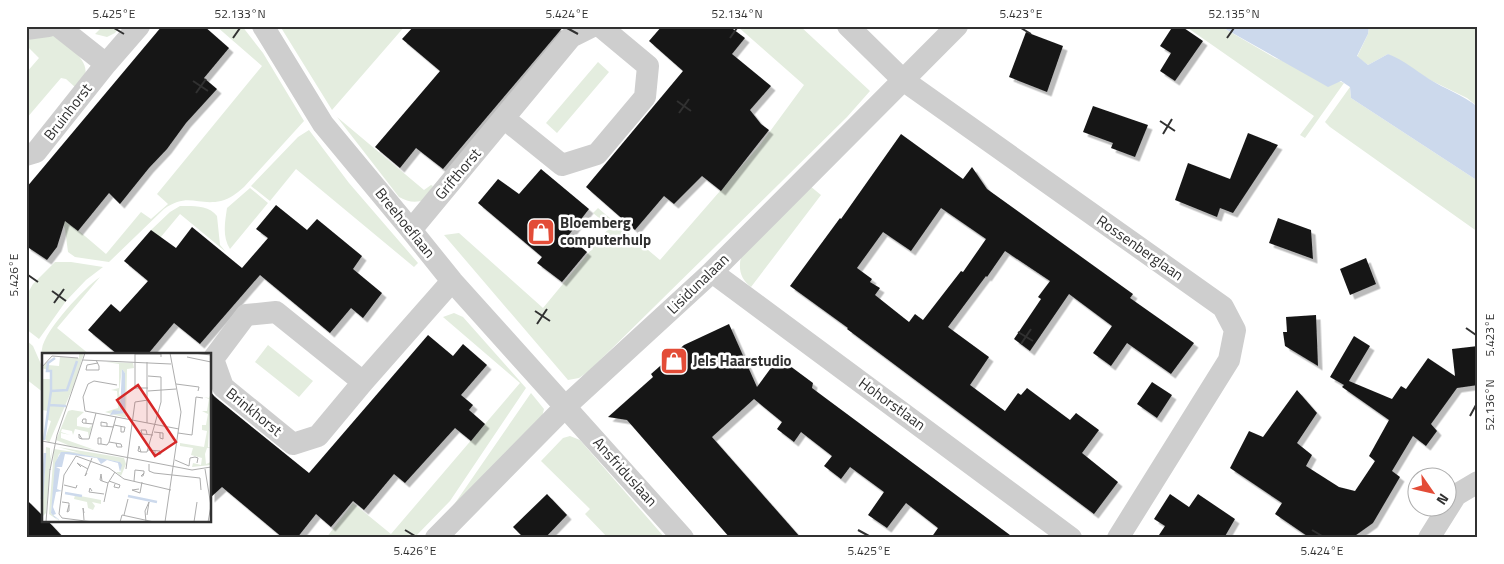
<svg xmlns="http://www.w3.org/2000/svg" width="1504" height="564" font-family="'Titillium Web',sans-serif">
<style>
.green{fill:#e4eddf}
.water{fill:#ccd9ec}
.building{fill:#181818;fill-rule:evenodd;filter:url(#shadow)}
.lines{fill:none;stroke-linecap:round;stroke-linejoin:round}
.street{stroke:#cecece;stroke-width:22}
.ticks{fill:none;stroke:#313131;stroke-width:2}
.labels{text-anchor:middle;stroke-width:5;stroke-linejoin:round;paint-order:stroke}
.street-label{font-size:15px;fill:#313131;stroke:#fff}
.poi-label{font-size:15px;font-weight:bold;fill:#313131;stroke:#fff;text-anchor:start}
.inset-river{fill:none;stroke:#ccd9ec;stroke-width:2.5}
.inset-road{fill:none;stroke:#adadad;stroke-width:1}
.view{fill:#d62828;fill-opacity:0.15;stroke:#d62828;stroke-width:2.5}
.inset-edge{fill:none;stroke:#313131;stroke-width:2.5}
.neatline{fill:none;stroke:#313131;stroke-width:2}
.ticks-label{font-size:12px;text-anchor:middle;fill:#313131}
</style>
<defs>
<filter id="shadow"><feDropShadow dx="4.5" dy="4.5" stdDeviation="0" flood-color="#0004"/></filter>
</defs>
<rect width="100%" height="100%" fill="#fff"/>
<path class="green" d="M 107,26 L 120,26 L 115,33 L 107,37 L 95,34 L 101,28 Z
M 216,26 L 242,26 L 263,53 L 304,121 L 244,187 C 237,193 230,199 221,201 C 197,206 188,192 164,209 L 109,262 L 75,257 L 68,252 L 65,229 L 58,213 L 106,254 L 141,212 L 151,219 L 168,204 L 157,194 L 262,66 Z
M 280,26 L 405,26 L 332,110 Z
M 737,26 L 800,26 L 870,91 L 847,117 L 589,371 L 579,378 L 568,380 L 444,235 L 459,233 L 543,308 L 610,227 L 593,213 L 598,208 L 660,260 L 760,145 L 804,85 Z
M 1185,26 L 1220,26 L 1275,58 L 1344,83 L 1305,138 L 1300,135 L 1314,116 Z
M 1369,26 L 1477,26 L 1478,107 L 1467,98 L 1430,80 L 1388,54 L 1368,65 L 1357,57 L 1368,34 Z
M 51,34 C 62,42 90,58 85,75 C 84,79 79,84 76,88 L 66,79 L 61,78 L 26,119 L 26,73 L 39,58 L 26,45 L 26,42 L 34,36 Z
M 598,62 L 609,72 L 557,133 L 546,123 Z
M 1350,87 L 1351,98 L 1478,181 L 1478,232 L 1330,127 L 1325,122 Z
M 337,117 L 424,190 L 431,185 L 433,186 L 425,200 C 415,203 408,202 399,197 Z
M 309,130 L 349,183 L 418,263 L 414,267 L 296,169 L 270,201 L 251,186 L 298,137 Z
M 810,186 L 821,195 L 751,287 C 741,279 738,270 741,257 Z
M 250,188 L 268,203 L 230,249 C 222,236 225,222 227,208 Z
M 180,206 C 193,206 209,205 217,216 L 220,245 L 226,252 L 180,214 L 160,238 L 151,230 L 170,212 Z
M 55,262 L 71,262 L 103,267 L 86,280 L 66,301 L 39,339 L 26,329 L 26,296 L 33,284 Z
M 100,277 L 57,328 L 89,354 L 44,354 L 44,360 C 42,356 41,353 42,349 C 44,331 85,287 100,277 Z
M 454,313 L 463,317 L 526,388 L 450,501 L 414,538 L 326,538 L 353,503 L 391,534 L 520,383 L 443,317 Z
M 26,340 L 33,346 L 44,371 L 44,393 L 26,379 Z
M 268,345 L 313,381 L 299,397 L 255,362 Z
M 531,393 L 544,409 L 542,417 L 453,506 Z
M 570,436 L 580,440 L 665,538 L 608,538 L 585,514 L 590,509 L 541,461 L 563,438 Z"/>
<path class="water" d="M 1220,26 L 1369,26 L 1368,34 L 1357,56 L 1368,65 L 1388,54 C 1404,60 1415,70 1429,79 C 1445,89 1463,95 1478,107 L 1478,181 L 1351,98 L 1350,87 L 1341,81 L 1328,87 Z"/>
<path class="building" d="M 162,26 L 204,26 L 229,48 L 204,78 L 217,89 L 186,123 L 167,149 L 149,168 L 120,204 L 109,193 L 78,231 L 65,221 L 57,247 L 47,260 L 26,246 L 26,188 Z
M 414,26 L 564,26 L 443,169 L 416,148 L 400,168 L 375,147 L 440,71 L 402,39 Z
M 662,26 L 729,26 L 745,38 L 732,54 L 771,86 L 750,110 L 761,124 L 769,130 L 721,191 L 702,176 L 674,204 L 664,196 L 635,230 L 586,187 L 683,71 L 649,41 Z
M 1173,26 L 1181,26 L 1203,41 L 1175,81 L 1160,71 L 1171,53 L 1160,46 Z
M 1026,32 L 1063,46 L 1047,92 L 1009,77 Z
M 1093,106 L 1148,125 L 1135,157 L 1111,148 L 1113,143 L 1083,132 Z
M 1248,133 L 1278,145 L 1233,213 L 1220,208 L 1217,217 L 1175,200 L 1188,163 L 1230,179 Z
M 901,134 L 963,179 L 972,167 L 987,189 L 1133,294 L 1130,298 L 1194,343 L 1171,374 L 1127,343 L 1111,366 L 1093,353 L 1112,326 L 1069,294 L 1030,351 L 1014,339 L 1041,299 L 1038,297 L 1050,281 L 1005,251 L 987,277 L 986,276 L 948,327 L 989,357 L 970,385 L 1005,411 L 1018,393 L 1021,395 L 1027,388 L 1070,420 L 1076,413 L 1099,430 L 1082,453 L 1118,482 L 1094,514 L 847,329 L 848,328 L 790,286 L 840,218 L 841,219 ZM 941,208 L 986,239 L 963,272 L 961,271 L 923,320 L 915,314 L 909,322 L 875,295 L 880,288 L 870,282 L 872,279 L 857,268 L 883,232 L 911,251 Z
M 541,169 L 589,209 L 568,236 L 587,252 L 562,282 L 537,263 L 542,257 L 478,203 L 498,179 L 519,194 Z
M 276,205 L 307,230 L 317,219 L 362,256 L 353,269 L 382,293 L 363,318 L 351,308 L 330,333 L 260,275 L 200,344 L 174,323 L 148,354 L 117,354 L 88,330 L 111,304 L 120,312 L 148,281 L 124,261 L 151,230 L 176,248 L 192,227 L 242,268 L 268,238 L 256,229 Z
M 1278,218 L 1311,230 L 1313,259 L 1269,243 Z
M 1366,258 L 1376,284 L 1350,295 L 1340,269 Z
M 1316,315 L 1318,366 L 1285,346 L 1283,332 L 1287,332 L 1286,317 Z
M 729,324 L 757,387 L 776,361 L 779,362 L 782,360 L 813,383 L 812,388 L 1014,538 L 931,538 L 938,528 L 906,503 L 887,528 L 868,515 L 884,492 L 850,467 L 841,479 L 824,466 L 832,456 L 801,432 L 794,442 L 777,429 L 782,422 L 754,399 L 712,437 L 801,538 L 730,538 L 627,420 L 608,417 L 653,377 L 651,374 L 684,345 Z
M 428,335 L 453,356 L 463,344 L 487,365 L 461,395 L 473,405 L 469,410 L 485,424 L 471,441 L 455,428 L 405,483 L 394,474 L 364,510 L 353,501 L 331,527 L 316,514 L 297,538 L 283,538 L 222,487 L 210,498 L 210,391 L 215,397 L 309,473 Z
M 1354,336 L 1370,346 L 1349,381 L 1392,399 L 1401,386 L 1406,389 L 1428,358 L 1455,376 L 1452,349 L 1478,346 L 1478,385 L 1457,388 L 1431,424 L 1437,431 L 1426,446 L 1413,436 L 1392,471 L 1400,477 L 1373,523 L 1352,538 L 1310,538 L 1275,514 L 1282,503 L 1230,468 L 1249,431 L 1263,437 L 1297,390 L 1317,413 L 1297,443 L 1312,455 L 1306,466 L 1339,487 L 1355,491 L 1375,461 L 1369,456 L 1389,420 L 1342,387 L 1344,385 L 1330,377 Z
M 1152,382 L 1172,395 L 1157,418 L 1137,404 Z
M 547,494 L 567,515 L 545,538 L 524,538 L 513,527 Z
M 1170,494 L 1189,507 L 1198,494 L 1235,519 L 1224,538 L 1157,538 L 1165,526 L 1154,519 Z
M 26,499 L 44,517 L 44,520 L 47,520 L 64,538 L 26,538 Z"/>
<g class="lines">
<path class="street" d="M 58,26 L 106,64
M 263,26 L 323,124 L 411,230 L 452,281 L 683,538
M 848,26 L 903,80 L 1223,307 L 1235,330 L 1229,360 L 1118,538
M 26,29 L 48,26
M 505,119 L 562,165 L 597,154 L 645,97 L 648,66 L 600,26
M 26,155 L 36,152 L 106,64 L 139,26
M 411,230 L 571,37 L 593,26
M 712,272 L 1071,538
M 363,382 L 276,312 L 246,315 L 213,359 L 223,387 L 293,444 L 318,436 L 363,382 L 452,281
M 436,538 L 566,406 L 712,272 L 957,26
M 1429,538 L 1456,495 L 1478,482"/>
</g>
<path class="ticks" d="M 114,28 L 124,34M 567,28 L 578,34M 1021,28 L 1031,34M 233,38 L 240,28M 730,38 L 737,28M 1227,38 L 1234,28M 193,81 L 208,91M 196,93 L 206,79M 677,101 L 691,111M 679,113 L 689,99M 1160,121 L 1175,131M 1163,134 L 1172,119M 28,275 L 38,282M 52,291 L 66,301M 54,303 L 64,289M 535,311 L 550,321M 537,324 L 547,309M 1466,328 L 1476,335M 1018,332 L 1033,341M 1021,344 L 1031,329M 1470,416 L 1476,405M 405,530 L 415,536M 858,530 L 869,536M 1312,530 L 1322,536"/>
<defs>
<g id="shop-square" transform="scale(1.4375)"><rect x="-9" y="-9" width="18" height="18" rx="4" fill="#e34c37" stroke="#fff"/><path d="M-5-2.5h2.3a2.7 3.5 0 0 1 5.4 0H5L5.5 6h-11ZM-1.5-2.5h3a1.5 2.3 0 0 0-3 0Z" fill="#fff"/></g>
</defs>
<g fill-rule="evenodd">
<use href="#shop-square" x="541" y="232"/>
<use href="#shop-square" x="674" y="361"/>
</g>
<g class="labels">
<g class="street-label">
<text transform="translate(68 112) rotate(-52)" y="5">Bruinhorst</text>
<text transform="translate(458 174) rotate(-50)" y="5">Grifthorst</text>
<text transform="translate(405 223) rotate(51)" y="5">Breehoeflaan</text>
<text transform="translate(1140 248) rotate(35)" y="5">Rossenberglaan</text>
<text transform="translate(698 284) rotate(-44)" y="5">Lisidunalaan</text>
<text transform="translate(892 404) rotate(36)" y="5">Hohorstlaan</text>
<text transform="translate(254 412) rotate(39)" y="5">Brinkhorst</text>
<text transform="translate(625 472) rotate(48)" y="5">Ansfriduslaan</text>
</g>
<g class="poi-label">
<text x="560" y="228">Bloemberg<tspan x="560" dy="17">computerhulp</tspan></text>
<text x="693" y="366">Jels Haarstudio</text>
</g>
</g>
<g transform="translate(42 353)">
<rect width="169" height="169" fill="#fff"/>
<path d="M 37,0 L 42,0 L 32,32 L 7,90 L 3,86 L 9,68 L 6,67 L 6,58 L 0,57 L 0,26 L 9,26 L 9,18 L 0,15 L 5,9 L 6,12 L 17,13 L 18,4 L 37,5 ZM 64,9 L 91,10 L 92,15 L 85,16 L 84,65 L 63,59 L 76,55 L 75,38 L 69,37 L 77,35 L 77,11 ZM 80,16 L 83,20 L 83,59 L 68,60 L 78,58 L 80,51 L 77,40 ZM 169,40 L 166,94 L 169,95 L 165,95 L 163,101 L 164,111 L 169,109 L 169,112 L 150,114 L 151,110 L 159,112 L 160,105 L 149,102 L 151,95 L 138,93 L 138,90 L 162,94 L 165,78 L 160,77 L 160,72 L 164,72 L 166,61 L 160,58 L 165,58 L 167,46 L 162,44 L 167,45 ZM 30,57 L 42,59 L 35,65 L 35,73 L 47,75 L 50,72 L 47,85 L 46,79 L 33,76 L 31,82 L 30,78 L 20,76 L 19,79 L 28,82 L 19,80 L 19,85 L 53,97 L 16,91 L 26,92 L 14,87 L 26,58 ZM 4,94 L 8,95 L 8,106 L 10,96 L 4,160 L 0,164 ZM 16,94 L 82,105 L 84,111 L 79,123 L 74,119 L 79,119 L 78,109 L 23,99 L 17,101 L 14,110 L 9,160 L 17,168 L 7,161 L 12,96 L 38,100 ZM 33,142 L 59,147 L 59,151 L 50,149 L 53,153 L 51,157 L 46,155 L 45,149 L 32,146 Z" fill="#e4eddf" fill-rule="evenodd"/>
<path d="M 80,16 L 83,20 L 83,60 L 68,62 L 44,57 L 68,62 L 71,57 L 78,58 ZM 19,99 L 27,99 L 68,107 L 78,109 L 80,112 L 78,119 L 76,110 L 65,107 L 59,111 L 55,105 L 23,101 L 20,114 L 14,114 L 18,116 L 15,136 L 20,138 L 14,139 L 11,154 L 14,161 L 11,162 L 18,167 L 12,164 L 9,160 L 13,110 Z" fill="#ccd9ec"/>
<path class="inset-river" d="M 9,38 L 25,37 L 35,8M 8,52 L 24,53M 2,87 L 9,38 L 9,18 L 5,18 L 6,10 L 13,5M 23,140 L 40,143M 86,143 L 115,149M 0,146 L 3,100"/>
<path class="inset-road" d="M 93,0 L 93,35 L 106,35M 151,0 L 169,2M 93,1 L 119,1 L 119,4M 145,4 L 169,9M 41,7 L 129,11M 54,7 L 57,13 L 57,17 L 44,17 L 45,12 L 56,10M 0,14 L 10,3 L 36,5M 134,31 L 157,34 L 156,38M 75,32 L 52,28 L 46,31 L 41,44 L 43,58 L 137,76M 106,38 L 134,36M 44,70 L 44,66 L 41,66 L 40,69 L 41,70 L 51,71M 105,70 L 105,9M 72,72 L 82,74 L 83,74 L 82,79 L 79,79 L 79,73M 65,74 L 65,70 L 59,69 L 59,73 L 60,73 L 72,74M 112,79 L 121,80 L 121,86 L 118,85 L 118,80M 136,80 L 150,82 L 154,44 L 161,45M 105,81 L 104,77 L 99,77 L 100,81 L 111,82M 40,86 L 37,81 L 37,85 L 40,86 L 47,86M 47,86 L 54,60M 0,88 L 150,117 L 169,114M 67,89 L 74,64M 59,91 L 59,85 L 56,85 L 56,91 L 59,91 L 65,92 L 67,89 L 79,91 L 80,94 L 75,94 L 74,90M 106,97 L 118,98 L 119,101 L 113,102 L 113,98M 99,99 L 96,98 L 97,93 L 99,99 L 105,99 L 119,49 L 119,24 L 106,23M 133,107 L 147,113 L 148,105 L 153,104 L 156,105 L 155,110M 107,111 L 107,118 L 112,120 L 158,125 L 159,137M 39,114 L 35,110 L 46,116M 84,116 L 93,49 L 106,47M 163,116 L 169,153 L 166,169M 8,117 L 15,82 L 43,0M 45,120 L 43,123 L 50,105M 60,128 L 59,121 L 58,127 L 60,128 L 66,130M 67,128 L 78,132 L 77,135 L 72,134 L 73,131M 92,128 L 93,117 L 102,118 L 102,120 L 101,123 L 99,123 L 102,120M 22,132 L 34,135 L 35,132M 97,136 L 90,137 L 98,140 L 100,129M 50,138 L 48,135 L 47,139 L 62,141M 20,149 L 27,150 L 27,158 L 25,159 L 27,152M 62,149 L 66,130 L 73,119M 82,162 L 86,146M 42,167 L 41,155 L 42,160M 4,169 L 8,116M 51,169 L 20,165 L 17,161 L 22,122 L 34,103 L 67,115 L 82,126 L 129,137M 78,169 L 80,162 L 112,169M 104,169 L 103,158 L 107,149 L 105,162M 123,169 L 139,59 L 128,0M 152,169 L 155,149"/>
<path class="view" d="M 96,32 L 134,89 L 113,103 L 75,47 Z"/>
<rect width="169" height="169" class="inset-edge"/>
</g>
<rect width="1504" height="564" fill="none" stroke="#ffffff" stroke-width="55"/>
<g transform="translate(1432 492) rotate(124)"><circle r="24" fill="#ffffff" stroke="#adadad"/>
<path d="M0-4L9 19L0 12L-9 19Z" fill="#e34c37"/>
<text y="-8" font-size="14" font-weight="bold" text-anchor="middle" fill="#313131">N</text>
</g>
<rect x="28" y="28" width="1448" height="508" class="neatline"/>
<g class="ticks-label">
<text x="114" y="18">5.425°E</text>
<text x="240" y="18">52.133°N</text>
<text x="567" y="18">5.424°E</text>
<text x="737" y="18">52.134°N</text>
<text x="1021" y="18">5.423°E</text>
<text x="1234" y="18">52.135°N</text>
<text transform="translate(14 275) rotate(-90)" y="4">5.426°E</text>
<text transform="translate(1490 335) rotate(-90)" y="4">5.423°E</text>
<text transform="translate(1490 405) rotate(-90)" y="4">52.136°N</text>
<text x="415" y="555">5.426°E</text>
<text x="869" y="555">5.425°E</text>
<text x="1322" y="555">5.424°E</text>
</g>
</svg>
